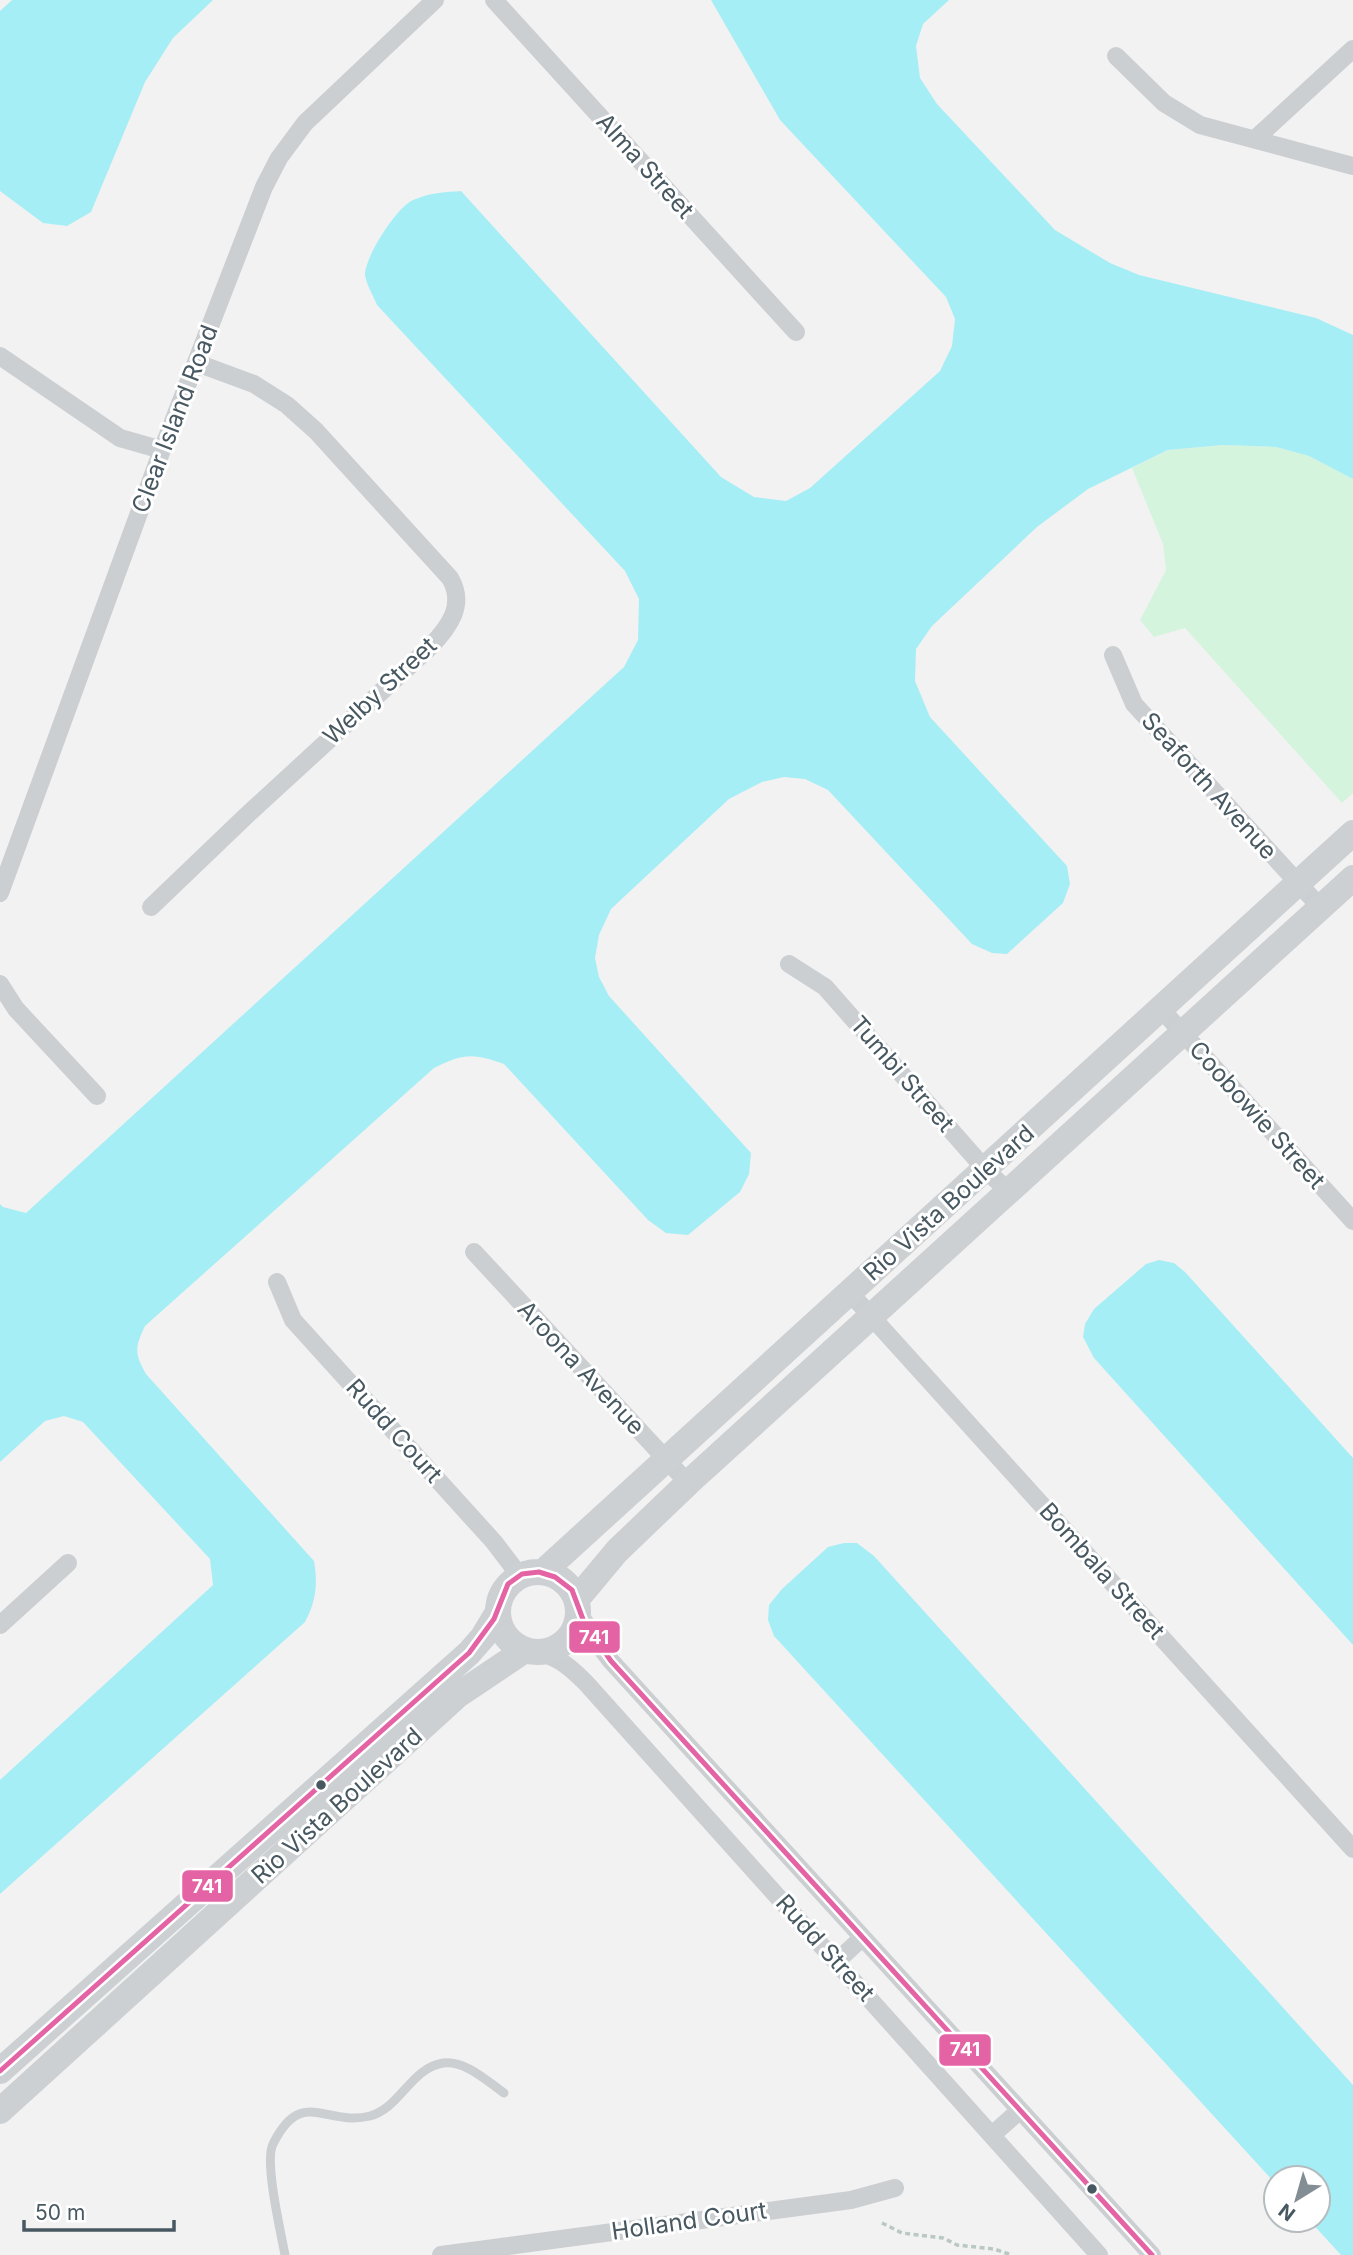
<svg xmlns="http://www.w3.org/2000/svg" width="1353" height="2255" font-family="Inter,sans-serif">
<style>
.green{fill:#d5f4dd}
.water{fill:#a6eef5}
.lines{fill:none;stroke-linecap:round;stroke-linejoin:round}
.path{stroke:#b9c8c2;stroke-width:3.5;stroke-dasharray:5 3.5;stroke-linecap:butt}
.lane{stroke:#cbcfd2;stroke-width:9}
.street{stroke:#cbcfd2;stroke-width:18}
.secondary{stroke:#ccd0d3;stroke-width:26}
.bus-1-casing{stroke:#fff;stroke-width:10}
.bus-1{stroke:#e463a4;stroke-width:5}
.bus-dot{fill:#475861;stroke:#fff;stroke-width:2.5}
.labels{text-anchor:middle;stroke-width:6;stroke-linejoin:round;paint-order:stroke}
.street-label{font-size:24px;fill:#475861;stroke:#fff}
.line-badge{stroke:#fff;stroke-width:2.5}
.badge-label{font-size:19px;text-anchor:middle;font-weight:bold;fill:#fff}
</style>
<rect width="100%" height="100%" fill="#f3f2f2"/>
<path class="green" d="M 1223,445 L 1276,447 L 1309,456 L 1353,479 L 1353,793 L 1342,803 L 1185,628 L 1154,637 L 1140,620 L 1166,570 L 1163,544 L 1132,468 L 1169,450 Z"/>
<path class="water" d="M 12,0 L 213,0 L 173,38 L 145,82 L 91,212 L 67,226 L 43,223 L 0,191 L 0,11 Z
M 711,0 L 949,0 L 923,24 L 916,46 L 920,78 L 937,104 L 1055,230 L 1110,263 L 1139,275 L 1316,318 L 1353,335 L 1353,479 L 1309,456 L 1276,447 L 1223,445 L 1168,450 L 1088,489 L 1037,527 L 932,626 L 916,649 L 915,681 L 930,717 L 1067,866 L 1070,884 L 1063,903 L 1007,954 L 992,953 L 972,944 L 828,790 L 805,779 L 784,777 L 762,782 L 729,799 L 611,909 L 599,935 L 595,958 L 599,977 L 609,996 L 751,1153 L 749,1174 L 740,1192 L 688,1235 L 666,1233 L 648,1220 L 504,1064 C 473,1053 464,1053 434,1068 L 145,1326 C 135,1347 134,1353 146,1374 L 314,1561 C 318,1584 316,1601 305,1622 L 0,1894 L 0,1780 L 213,1585 L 210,1559 L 83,1422 L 64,1416 L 45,1421 L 0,1462 L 0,1204 L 3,1207 L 26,1213 L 624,667 L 638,640 L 639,599 L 625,571 L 377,305 C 374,297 366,284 365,275 C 365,256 397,207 413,200 C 429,193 445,192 461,191 L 721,477 L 754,497 L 786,501 L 810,488 L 940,371 L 952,346 L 955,319 L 946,297 L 780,120 Z
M 1159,1260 L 1174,1263 L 1185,1272 L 1353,1458 L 1353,1645 L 1094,1358 L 1083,1337 L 1085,1324 L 1094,1309 L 1146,1264 Z
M 844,1543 L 857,1543 L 874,1556 L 1353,2085 L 1353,2255 L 1341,2255 L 1309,2220 L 1318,2220 L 1318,2178 L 1276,2178 L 1276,2184 L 774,1636 L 768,1620 L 769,1605 L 782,1589 L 828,1547 Z"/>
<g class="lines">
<path class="path" d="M 882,2223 L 902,2233 L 943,2238 L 957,2245 L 994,2249 L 1012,2255"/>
<path class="lane" d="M 285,2255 C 281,2233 264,2161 273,2144 C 302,2086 325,2127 370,2116 C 400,2108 411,2068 443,2063 C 465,2060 487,2081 504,2093"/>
<path class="street" d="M 494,0 L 796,332
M 1116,56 L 1164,103 L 1200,125 L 1353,166
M 1255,139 L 1353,49
M 0,356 L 120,438 L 162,450
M 1113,655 L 1134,704 L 1321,908
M 0,893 L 162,450 L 264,187 L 279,158 L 305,123 L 435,0
M 151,907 L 246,816 L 430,647 C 449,627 466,605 450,578 L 316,431 L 287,405 L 254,384 L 197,363
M 789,964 L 825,987 L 985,1169 L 1009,1192
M 0,984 L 16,1009 L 97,1096
M 1161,1009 L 1353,1221
M 474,1252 L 688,1483
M 277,1282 L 293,1320 L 494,1542 L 519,1575
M 850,1293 L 1353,1849
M 579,1613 L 601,1648 L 611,1661 L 1152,2255
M 0,1625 L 68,1563
M 541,1653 C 560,1658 572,1669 586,1683 L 1099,2255
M 837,1961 L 862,1938
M 992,2135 L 1019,2111
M 441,2255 L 851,2200 L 895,2188"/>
<path class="secondary" d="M 544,1571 L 1353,833
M498 1612a40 40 0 1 1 80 0a40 40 0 1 1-80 0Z
M 577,1599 L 617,1551 L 688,1483 L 1353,878
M 0,2071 L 469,1653 L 483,1637 L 498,1612
M 0,2111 L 458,1695 L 525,1650"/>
<g class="bus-1-casing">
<path id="bus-1" d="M 0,2071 L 469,1653 L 494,1619 L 508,1584 L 522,1574 L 539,1572 L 555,1577 L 572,1590 L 584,1622 L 611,1661 L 1152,2255"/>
</g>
<use href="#bus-1" class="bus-1"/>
</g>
<g class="bus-dot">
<circle cx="321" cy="1785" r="6"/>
<circle cx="1092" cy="2189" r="6"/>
</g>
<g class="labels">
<g class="street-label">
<text transform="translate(645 166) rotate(48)" y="8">Alma Street</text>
<text transform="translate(175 419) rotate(-69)" y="8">Clear Island Road</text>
<text transform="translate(380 691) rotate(-43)" y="8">Welby Street</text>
<text transform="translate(1209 786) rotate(48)" y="8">Seaforth Avenue</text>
<text transform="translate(902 1074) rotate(49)" y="8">Tumbi Street</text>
<text transform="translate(1257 1115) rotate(48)" y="8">Coobowie Street</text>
<text transform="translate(949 1203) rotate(-42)" y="8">Rio Vista Boulevard</text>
<text transform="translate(581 1368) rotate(47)" y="8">Aroona Avenue</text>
<text transform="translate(394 1431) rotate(48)" y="8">Rudd Court</text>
<text transform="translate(1102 1571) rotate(48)" y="8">Bombala Street</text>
<text transform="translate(337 1806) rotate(-42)" y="8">Rio Vista Boulevard</text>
<text transform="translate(825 1948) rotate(48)" y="8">Rudd Street</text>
<text transform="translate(689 2221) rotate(-8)" y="8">Holland Court</text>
</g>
</g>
<g class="line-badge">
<rect x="568" y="1620" width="53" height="34" rx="7" fill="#e463a4"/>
<rect x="181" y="1869" width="53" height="34" rx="7" fill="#e463a4"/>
<rect x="938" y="2033" width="54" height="34" rx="7" fill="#e463a4"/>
</g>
<g class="badge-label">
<text x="594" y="1644">741</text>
<text x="207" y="1893">741</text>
<text x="965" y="2056">741</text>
</g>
<g transform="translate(1297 2199) rotate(217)"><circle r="33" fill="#ffffff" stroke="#b5bcc0" stroke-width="2"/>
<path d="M0-5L12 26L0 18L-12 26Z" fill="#838e94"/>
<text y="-10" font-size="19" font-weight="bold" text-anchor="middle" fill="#475861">N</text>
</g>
<path d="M24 2220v10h150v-10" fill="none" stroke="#475861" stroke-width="3.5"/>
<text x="35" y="2220" font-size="21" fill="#475861" stroke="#ffffff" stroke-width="5" paint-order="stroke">50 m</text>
</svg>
